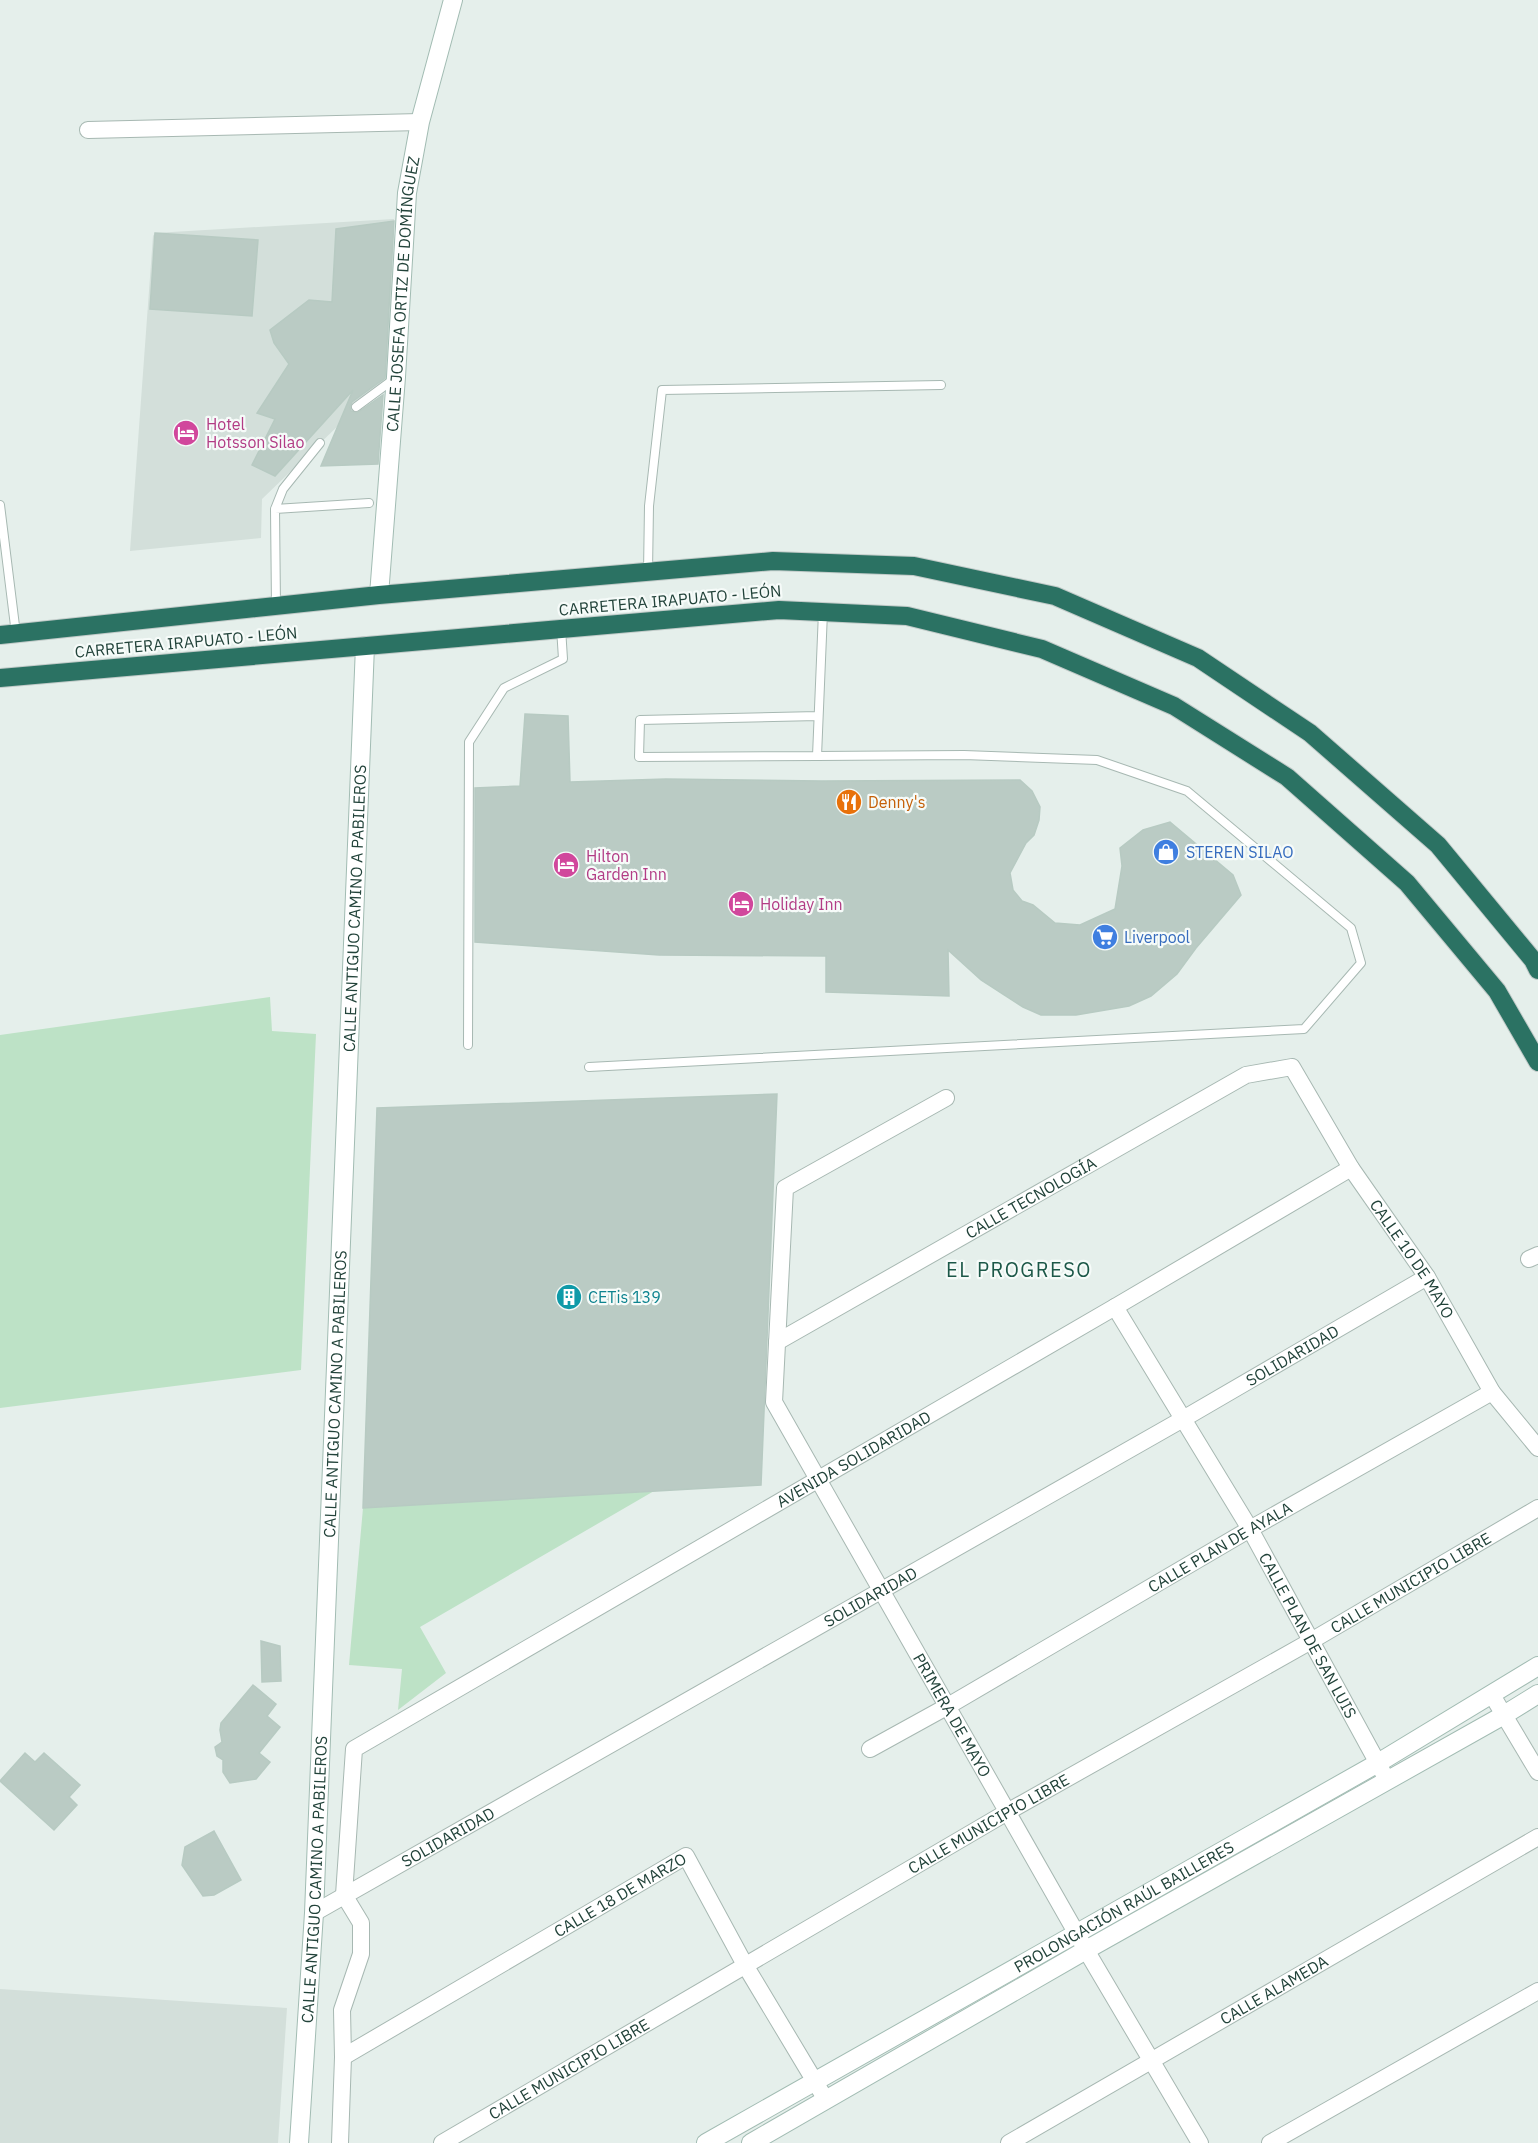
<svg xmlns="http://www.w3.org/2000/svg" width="1538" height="2143" font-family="'IBM Plex Sans',sans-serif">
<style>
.built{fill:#d3dfda}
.green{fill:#bde2c6}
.building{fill:#bacbc4;stroke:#b7cac2;stroke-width:1.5}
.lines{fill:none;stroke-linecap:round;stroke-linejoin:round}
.lane-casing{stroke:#a7b8b2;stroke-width:10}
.street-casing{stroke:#a7b8b2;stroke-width:18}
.secondary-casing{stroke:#a2bcb3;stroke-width:20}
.highway-casing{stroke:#c1cac8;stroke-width:20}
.lane{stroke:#fff;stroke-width:8}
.street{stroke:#fff;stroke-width:16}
.secondary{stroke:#fff;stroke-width:18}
.highway{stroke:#2b7263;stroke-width:18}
.labels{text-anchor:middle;stroke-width:4.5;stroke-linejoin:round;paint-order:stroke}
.street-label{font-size:16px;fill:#22433a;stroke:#f6fbf9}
.hotel-label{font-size:16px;fill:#b23c85;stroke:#f6fbf9;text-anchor:start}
.food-label{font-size:16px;fill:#c56008;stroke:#f6fbf9;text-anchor:start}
.shop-label{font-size:16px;fill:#366cbe;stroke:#f6fbf9;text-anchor:start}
.culture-label{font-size:16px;fill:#0d838f;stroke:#f6fbf9;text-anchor:start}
.quarter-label{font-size:20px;letter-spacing:1.5px;fill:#1c5848;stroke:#f6fbf9}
</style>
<rect width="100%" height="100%" fill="#e5efeb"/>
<path class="built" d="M 394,219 L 392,374 L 262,499 L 261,538 L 130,551 L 153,236 L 155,233 Z
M 0,1989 L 287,2008 L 278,2143 L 0,2143 Z"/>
<path class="green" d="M 270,997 L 272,1031 L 316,1034 L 301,1370 L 0,1408 L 0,1035 Z
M 654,1491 L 420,1627 L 446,1673 L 398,1710 L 402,1669 L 349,1665 L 363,1508 Z"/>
<path class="building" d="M 394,221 L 385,378 L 352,402 L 350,407 L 351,411 L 357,413 L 383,395 L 378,464 L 321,466 L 353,390 L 275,476 L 252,465 L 275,419 L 257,413 L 289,364 L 274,343 L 270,330 L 309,300 L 332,302 L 336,229 Z
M 155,233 L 258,240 L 252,316 L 150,309 Z
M 525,714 L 568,716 L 570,782 L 666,779 L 822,781 L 1020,780 L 1032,791 L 1040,807 L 1039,820 L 1034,835 L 1026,843 L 1010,873 L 1013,890 L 1022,901 L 1033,905 L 1055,923 L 1080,925 L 1115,909 L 1122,866 L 1120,848 L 1143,830 L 1170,822 L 1233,875 L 1241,895 L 1196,948 L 1177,974 L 1151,996 L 1129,1006 L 1076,1015 L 1041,1015 L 1023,1007 L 981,980 L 948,950 L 949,996 L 826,992 L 826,956 L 659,955 L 475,942 L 475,788 L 520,786 Z
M 777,1094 L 761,1485 L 363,1508 L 377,1108 Z
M 261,1641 L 280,1646 L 281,1681 L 262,1682 Z
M 253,1685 L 276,1704 L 267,1716 L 280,1727 L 259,1753 L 270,1762 L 256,1779 L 230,1783 L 223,1772 L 223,1760 L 217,1756 L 215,1747 L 222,1742 L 220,1730 L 221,1723 Z
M 25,1753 L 35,1762 L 44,1753 L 80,1785 L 69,1797 L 77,1805 L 54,1830 L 0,1781 Z
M 214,1831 L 241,1880 L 214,1895 L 203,1896 L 182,1865 L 185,1847 Z"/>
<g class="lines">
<g class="lane-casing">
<path id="lane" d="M 356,407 L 394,379
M 0,505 L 16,634
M 275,509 L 369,503
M 648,572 L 649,506 L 662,390 L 941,385
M 276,606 L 275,509 L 283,489 L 320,443
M 817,756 L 639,757 L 640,720 L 818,716
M 468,1045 L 469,742 L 504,688 L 563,659 L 561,628
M 589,1067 L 1304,1029 L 1361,963 L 1351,928 L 1187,791 L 1097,760 L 964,755 L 817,756 L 823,612"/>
</g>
<g class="street-casing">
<g id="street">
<path d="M 88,130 L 420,122"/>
<path id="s1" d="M 946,1098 L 785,1188 L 774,1402 L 1086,1950 L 1200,2143"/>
<path d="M 1529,1259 L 1538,1255"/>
<path id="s2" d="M 1115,1307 L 1250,1529 L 1387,1780"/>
<path id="s3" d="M 777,1342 L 1246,1075 L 1292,1067 L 1351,1168 L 1427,1277 L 1492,1392 L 1538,1448"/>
<path d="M 1492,1695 L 1538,1772"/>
<path id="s4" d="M 870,1749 L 948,1706 L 1250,1529 L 1492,1392"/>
<path id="s5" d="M 314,1913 L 1183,1419 L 1427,1277"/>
<path id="s6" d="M 343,2057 L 686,1856 L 745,1965 L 826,2100"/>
<path id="s7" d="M 340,2143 L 343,2057 L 342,2010 L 361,1954 L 361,1923 L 344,1895 L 354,1749 L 1115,1307 L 1351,1168"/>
<path id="s8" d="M 442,2143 L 1009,1811 L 1311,1641 L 1538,1508"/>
<path id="s9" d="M 1009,2143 L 1538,1837"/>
<path d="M 1270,2143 L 1538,1991"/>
</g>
</g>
<g class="secondary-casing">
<g id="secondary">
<path id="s10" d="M 379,595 L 396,377 L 407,193 L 420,122 L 453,0"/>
<path id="s11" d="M 299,2143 L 314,1913 L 365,646"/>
<path id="s12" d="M 706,2143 L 1378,1763 L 1538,1666"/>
<path d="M 751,2143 L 1086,1950 L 1504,1715 L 1538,1694"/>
</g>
</g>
<g class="highway-casing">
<path id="highway" d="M 0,635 L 379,595 L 773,561 L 914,566 L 1055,596 L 1198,658 L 1310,733 L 1438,845 L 1533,960 L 1538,970
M 0,678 L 779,610 L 907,616 L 1042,649 L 1174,706 L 1287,777 L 1407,883 L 1497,991 L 1538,1062"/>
</g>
<use href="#lane" class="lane"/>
<use href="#street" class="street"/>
<use href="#secondary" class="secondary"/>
<use href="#highway" class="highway"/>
</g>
<defs>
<g id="hotel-disc" transform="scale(1.35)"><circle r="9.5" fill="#d1479c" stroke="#f6fbf9"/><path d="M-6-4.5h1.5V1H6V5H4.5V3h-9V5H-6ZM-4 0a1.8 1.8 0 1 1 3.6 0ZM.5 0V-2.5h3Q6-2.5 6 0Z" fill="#fff"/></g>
<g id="restaurant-disc" transform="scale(1.35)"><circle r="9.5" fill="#e8710a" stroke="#f6fbf9"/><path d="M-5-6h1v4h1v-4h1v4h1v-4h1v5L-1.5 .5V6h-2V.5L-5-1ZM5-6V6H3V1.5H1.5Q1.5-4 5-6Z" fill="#fff"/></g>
<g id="shop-disc" transform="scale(1.35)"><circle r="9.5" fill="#3f7fe0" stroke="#f6fbf9"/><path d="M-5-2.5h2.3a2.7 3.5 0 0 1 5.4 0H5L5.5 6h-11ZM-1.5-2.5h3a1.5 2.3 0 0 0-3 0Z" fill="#fff"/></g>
<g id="supermarket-disc" transform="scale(1.35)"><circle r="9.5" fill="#3f7fe0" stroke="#f6fbf9"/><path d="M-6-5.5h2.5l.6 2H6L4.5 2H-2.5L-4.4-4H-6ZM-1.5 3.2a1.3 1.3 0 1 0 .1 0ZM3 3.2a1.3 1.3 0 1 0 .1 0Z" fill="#fff"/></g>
<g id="building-disc" transform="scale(1.35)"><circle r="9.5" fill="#0f9aa8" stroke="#f6fbf9"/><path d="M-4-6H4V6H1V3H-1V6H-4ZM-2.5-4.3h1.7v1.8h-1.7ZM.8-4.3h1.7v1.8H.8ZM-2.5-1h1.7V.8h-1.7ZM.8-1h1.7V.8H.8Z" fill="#fff"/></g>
</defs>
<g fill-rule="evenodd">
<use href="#hotel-disc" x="186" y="433"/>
<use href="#restaurant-disc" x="849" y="802"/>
<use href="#shop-disc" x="1166" y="852"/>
<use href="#hotel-disc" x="566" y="865"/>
<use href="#hotel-disc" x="741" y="904"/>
<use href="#supermarket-disc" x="1105" y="937"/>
<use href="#building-disc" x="569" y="1297"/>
</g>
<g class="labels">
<g class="street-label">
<text dy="6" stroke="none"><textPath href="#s10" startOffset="302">CALLE JOSEFA ORTIZ DE DOMÍNGUEZ</textPath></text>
<text transform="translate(670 600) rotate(-5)" y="6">CARRETERA IRAPUATO - LEÓN</text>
<text transform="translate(186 642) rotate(-5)" y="6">CARRETERA IRAPUATO - LEÓN</text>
<text dy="6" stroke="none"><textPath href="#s11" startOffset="1236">CALLE ANTIGUO CAMINO A PABILEROS</textPath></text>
<text dy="6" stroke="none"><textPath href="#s3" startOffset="292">CALLE TECNOLOGÍA</textPath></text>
<text dy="6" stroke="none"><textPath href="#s3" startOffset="813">CALLE 10 DE MAYO</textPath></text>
<text dy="6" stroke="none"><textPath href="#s5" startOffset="1126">SOLIDARIDAD</textPath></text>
<text dy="6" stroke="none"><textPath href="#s11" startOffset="750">CALLE ANTIGUO CAMINO A PABILEROS</textPath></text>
<text dy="6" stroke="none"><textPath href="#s7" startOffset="980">AVENIDA SOLIDARIDAD</textPath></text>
<text dy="6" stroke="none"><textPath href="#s4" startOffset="404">CALLE PLAN DE AYALA</textPath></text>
<text dy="6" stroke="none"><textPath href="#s8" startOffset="1119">CALLE MUNICIPIO LIBRE</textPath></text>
<text dy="6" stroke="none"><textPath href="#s5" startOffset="640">SOLIDARIDAD</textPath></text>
<text dy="6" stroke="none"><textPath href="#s2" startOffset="381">CALLE PLAN DE SAN LUIS</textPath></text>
<text dy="6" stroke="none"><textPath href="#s1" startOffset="759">PRIMERA DE MAYO</textPath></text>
<text dy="6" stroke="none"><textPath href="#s8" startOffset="633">CALLE MUNICIPIO LIBRE</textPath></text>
<text dy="6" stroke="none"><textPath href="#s5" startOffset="154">SOLIDARIDAD</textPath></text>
<text dy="6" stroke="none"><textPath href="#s11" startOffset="264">CALLE ANTIGUO CAMINO A PABILEROS</textPath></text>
<text dy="6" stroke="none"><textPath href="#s6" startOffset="321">CALLE 18 DE MARZO</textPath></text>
<text dy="6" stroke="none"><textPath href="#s12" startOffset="480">PROLONGACIÓN RAÚL BAILLERES</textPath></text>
<text dy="6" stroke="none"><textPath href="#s9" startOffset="306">CALLE ALAMEDA</textPath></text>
<text dy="6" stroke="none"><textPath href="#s8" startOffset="147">CALLE MUNICIPIO LIBRE</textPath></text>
</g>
<g class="hotel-label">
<text x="206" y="430">Hotel<tspan x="206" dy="18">Hotsson Silao</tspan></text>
<text x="586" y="862">Hilton<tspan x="586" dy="18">Garden Inn</tspan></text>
<text x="760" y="910">Holiday Inn</text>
</g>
<g class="food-label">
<text x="868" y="808">Denny's</text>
</g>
<g class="shop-label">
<text x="1186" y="858">STEREN SILAO</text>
<text x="1124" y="943">Liverpool</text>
</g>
<g class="culture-label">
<text x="588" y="1303">CETis 139</text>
</g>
<g class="quarter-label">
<text x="1019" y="1277">EL PROGRESO</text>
</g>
</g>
</svg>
